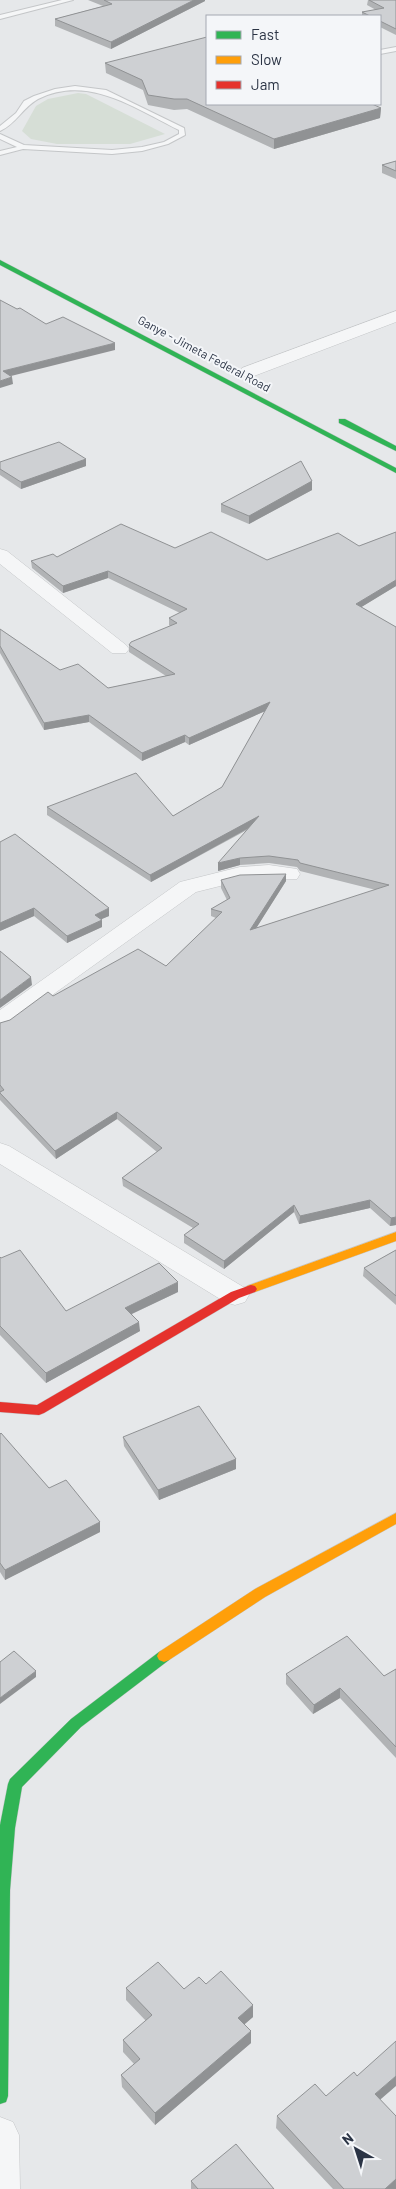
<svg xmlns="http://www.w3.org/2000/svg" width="396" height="2189" font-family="Barlow,sans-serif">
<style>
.green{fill:#d6ded6}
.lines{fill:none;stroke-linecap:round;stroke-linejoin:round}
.lane-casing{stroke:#c4c6c8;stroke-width:2}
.street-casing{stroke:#c4c6c8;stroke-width:1}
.fast-casing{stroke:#c4c6c8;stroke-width:1}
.slow-casing{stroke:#c4c6c8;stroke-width:1}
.jam-casing{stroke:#c4c6c8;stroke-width:1}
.lane{fill:#f5f6f7;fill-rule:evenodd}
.street{fill:#f5f6f7;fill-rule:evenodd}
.fast{fill:#30b455;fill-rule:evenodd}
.slow{fill:#ff9f0a;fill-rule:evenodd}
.jam{fill:#e5322d;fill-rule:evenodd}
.wall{fill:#b1b3b5}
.shaded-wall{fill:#909294}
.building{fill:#ced0d3;stroke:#909294}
.labels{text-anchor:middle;stroke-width:4;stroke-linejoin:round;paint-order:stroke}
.far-street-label{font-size:12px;fill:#2b3445;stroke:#f4f6f9}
</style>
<rect width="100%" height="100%" fill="#e6e8ea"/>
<path class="green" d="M 78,93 L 86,94 L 165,134 L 130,144 L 57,144 L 31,139 L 22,131 L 36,106 L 48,99 Z"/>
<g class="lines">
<g class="lane-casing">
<path id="lane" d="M 62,0 L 73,0 L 0,19 L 0,15 Z
M 396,47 L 396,51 L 380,54 L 380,50 Z
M 75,86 L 106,90 L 184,128 L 185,135 L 168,144 L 142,151 L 112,154 L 23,149 L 0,155 L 0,151 L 17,147 L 0,139 L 0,134 L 24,145 L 112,150 L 142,147 L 164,142 L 179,134 L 179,130 C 134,108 88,74 38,99 C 23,107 16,124 0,131 L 0,126 L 16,113 L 24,101 L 34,96 L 55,89 Z"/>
</g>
<g class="street-casing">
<path id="street" d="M 396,311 L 396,322 L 254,376 L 242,376 L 240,372 L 242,368 Z
M 0,549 L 7,551 L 126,645 L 129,649 L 126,653 L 112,653 L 0,564 Z
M 269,865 L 297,869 L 300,874 L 297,879 L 240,881 L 196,892 L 9,1026 L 0,1029 L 0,1010 L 180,882 L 240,867 Z
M 0,1143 L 9,1146 L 245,1288 L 249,1295 L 245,1302 L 235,1305 L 225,1302 L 0,1164 Z
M 0,2117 L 13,2122 L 19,2135 L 20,2189 L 0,2189 Z"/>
</g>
<g class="fast-casing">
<path id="fast" d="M 0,260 L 396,468 L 396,473 L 0,265 Z
M 339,419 L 345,419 L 396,446 L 396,451 L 339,423 Z
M 164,1650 L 169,1652 L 171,1656 L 169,1660 L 81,1727 L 22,1787 L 15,1828 L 10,1890 L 8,2096 L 6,2102 L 0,2104 L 0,1825 L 8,1784 L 10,1779 L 71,1719 L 159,1652 Z"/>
</g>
<g class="slow-casing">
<path id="slow" d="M 396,1232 L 396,1241 L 255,1292 L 247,1292 L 245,1289 L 247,1286 Z
M 396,1513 L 396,1524 L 265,1597 L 169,1660 L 164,1662 L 159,1660 L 157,1656 L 159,1652 L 255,1589 Z"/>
</g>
<g class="jam-casing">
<path id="jam" d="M 251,1285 L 255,1286 L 257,1289 L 255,1292 L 239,1298 L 44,1413 L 39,1415 L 0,1412 L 0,1402 L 37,1405 L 231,1292 Z"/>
</g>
<use href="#lane" class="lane"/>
<use href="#street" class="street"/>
<use href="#fast" class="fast"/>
<use href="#slow" class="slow"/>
<use href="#jam" class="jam"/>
</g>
<path class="wall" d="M 88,0 L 205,0 L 205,1 L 111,49 L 55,26 L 55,19 L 103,6 Z
M 368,0 L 396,0 L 396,35 L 380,27 L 380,16 L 362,16 L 362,12 L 376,10 L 367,5 Z
M 105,63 L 381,108 L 380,118 L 274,149 L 187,109 L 174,110 L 148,105 L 143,90 L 106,73 Z
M 396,161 L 396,179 L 382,173 L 382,165 Z
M 86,459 L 86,466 L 21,489 L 0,475 L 0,462 Z
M 312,481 L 312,490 L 249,524 L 221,512 L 221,504 Z
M 396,532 L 396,586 L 361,607 L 396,627 L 396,1225 L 390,1226 L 370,1208 L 299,1224 L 294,1212 L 224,1269 L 184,1243 L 184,1235 L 193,1228 L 123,1186 L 122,1178 L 157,1152 L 117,1119 L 56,1159 L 0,1100 L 0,1023 L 10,1020 L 53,996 L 166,966 L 216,918 L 211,916 L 211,909 L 227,900 L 221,888 L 221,880 L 286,874 L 286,881 L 256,928 L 376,890 L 300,871 L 297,867 L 269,863 L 240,865 L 218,871 L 247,830 L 151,882 L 47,815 L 47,807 L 173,816 L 222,787 L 265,711 L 189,745 L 185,742 L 142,761 L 89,722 L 44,730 L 0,653 L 0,629 L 60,670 L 108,688 L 166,676 L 129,652 L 129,645 L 170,626 L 169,625 L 169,618 L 180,613 L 108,578 L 63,593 L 32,568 L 31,561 L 57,557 L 175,548 L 267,560 L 359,546 Z
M 0,842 L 109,916 L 101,919 L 102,927 L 67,943 L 34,916 L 0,931 Z
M 396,1250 L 396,1305 L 363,1276 L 364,1268 Z
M 0,1257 L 66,1311 L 178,1292 L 132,1314 L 140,1331 L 46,1383 L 0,1335 Z
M 0,1434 L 49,1488 L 100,1522 L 100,1532 L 5,1580 L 0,1572 Z
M 123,1437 L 236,1459 L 236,1469 L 159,1500 L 124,1446 Z
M 396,1669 L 396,1758 L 340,1698 L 313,1714 L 286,1684 L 286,1674 L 384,1676 Z
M 206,1984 L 253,2005 L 253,2017 L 244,2024 L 251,2031 L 251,2043 L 155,2125 L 122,2087 L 121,2075 L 134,2064 L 123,2052 L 123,2040 L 146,2021 L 126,2000 L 126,1988 L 184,1989 Z
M 326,2096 L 380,2100 L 396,2116 L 396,2189 L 333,2189 L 276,2128 L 277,2116 Z
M 191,2181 L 274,2189 L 191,2189 Z"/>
<path class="shaded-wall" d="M 194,0 L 205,0 L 205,1 L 111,49 L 111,42 Z
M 381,108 L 380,118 L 274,149 L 274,139 Z
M 115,343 L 115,350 L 3,378 L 3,371 Z
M 12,377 L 13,384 L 0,388 L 0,381 Z
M 86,459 L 86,466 L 21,489 L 21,482 Z
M 312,481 L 312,490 L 249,524 L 249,516 Z
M 108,571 L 108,578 L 63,593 L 63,586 Z
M 396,580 L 396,586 L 355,611 L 356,604 Z
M 270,702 L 270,709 L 189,745 L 189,738 Z
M 89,715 L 89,722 L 44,730 L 44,723 Z
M 185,735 L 185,742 L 142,761 L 142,753 Z
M 259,816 L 258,823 L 151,882 L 150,875 Z
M 240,858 L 240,865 L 218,871 L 218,863 Z
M 286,874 L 286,881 L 250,938 L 250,930 Z
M 34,908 L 34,916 L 0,931 L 0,923 Z
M 109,908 L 109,916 L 95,922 L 95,915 Z
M 102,920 L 102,927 L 67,943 L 67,936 Z
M 31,977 L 32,985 L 0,1008 L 0,1000 Z
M 117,1112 L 117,1119 L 56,1159 L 55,1151 Z
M 370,1200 L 370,1208 L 299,1224 L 300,1216 Z
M 294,1205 L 294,1212 L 224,1269 L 224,1261 Z
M 396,1217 L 396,1225 L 390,1226 L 391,1218 Z
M 178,1282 L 178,1292 L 125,1317 L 125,1308 Z
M 139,1322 L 140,1331 L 46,1383 L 46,1373 Z
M 236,1459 L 236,1469 L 159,1500 L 158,1490 Z
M 100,1522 L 100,1532 L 5,1580 L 5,1570 Z
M 36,1671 L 36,1677 L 0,1704 L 0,1698 Z
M 340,1688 L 340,1698 L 313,1714 L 314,1705 Z
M 253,2005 L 253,2017 L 238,2030 L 238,2018 Z
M 251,2031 L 251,2043 L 155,2125 L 155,2113 Z
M 396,2076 L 396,2086 L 374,2105 L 375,2094 Z
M 396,2179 L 396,2189 L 385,2189 Z"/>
<path class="building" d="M 104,0 L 194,0 L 111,42 L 55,19 L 112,4 Z
M 369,0 L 396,0 L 396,29 L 380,21 L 380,16 L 370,16 L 362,12 L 384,8 Z
M 207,37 L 207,104 L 372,104 L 381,108 L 274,139 L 187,99 L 174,99 L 148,95 L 142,80 L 105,63 Z
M 396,161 L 396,171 L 382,165 Z
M 0,300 L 17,309 L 20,308 L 46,324 L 63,317 L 115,343 L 3,371 L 12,377 L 0,381 Z
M 59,442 L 86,459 L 21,482 L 0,469 L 0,462 Z
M 301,461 L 312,481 L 249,516 L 221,504 Z
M 121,524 L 175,548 L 211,532 L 267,560 L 338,533 L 359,546 L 396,532 L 396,580 L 356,604 L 396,627 L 396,1217 L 391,1218 L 370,1200 L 300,1216 L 294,1205 L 224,1261 L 184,1235 L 199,1224 L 122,1178 L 162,1148 L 117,1112 L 55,1151 L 0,1093 L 0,1092 L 4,1090 L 0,1085 L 0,1023 L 10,1020 L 48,992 L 53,996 L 138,949 L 166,966 L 222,912 L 211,909 L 230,898 L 221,880 L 240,875 L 286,874 L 250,930 L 389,885 L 300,863 L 298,860 L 269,856 L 240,858 L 218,863 L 259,816 L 150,875 L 47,807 L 136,773 L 173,816 L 222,787 L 270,702 L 189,738 L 185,735 L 142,753 L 89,715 L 44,723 L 0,646 L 0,629 L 60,670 L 78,664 L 108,688 L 175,674 L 129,645 L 131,642 L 177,623 L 169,618 L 187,609 L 108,571 L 63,586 L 31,561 L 53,554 L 57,557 Z
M 15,834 L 109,908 L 95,915 L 102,920 L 67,936 L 34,908 L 0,923 L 0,842 Z
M 0,951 L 31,977 L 0,1000 Z
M 20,1250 L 66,1311 L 159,1263 L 178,1282 L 125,1308 L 139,1322 L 46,1373 L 0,1326 L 0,1257 L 1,1258 Z
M 396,1250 L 396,1296 L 364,1268 Z
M 199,1406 L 236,1459 L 158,1490 L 123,1437 Z
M 1,1433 L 49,1488 L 66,1480 L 100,1522 L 5,1570 L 0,1563 L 0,1434 Z
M 347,1636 L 384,1676 L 396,1669 L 396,1747 L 340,1688 L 314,1705 L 286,1674 Z
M 14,1651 L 36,1671 L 0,1698 L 0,1662 Z
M 158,1962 L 184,1989 L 199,1977 L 206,1984 L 221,1971 L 253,2005 L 238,2018 L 251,2031 L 155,2113 L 121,2075 L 140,2059 L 123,2040 L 152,2015 L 126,1988 Z
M 396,2041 L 396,2076 L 375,2094 L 396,2116 L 396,2179 L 385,2189 L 344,2189 L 277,2116 L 315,2084 L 326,2096 L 354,2072 L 357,2076 Z
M 236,2144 L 274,2189 L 198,2189 L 191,2181 Z"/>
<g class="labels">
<g class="far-street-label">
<text transform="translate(204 354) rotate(28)" y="4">Ganye - Jimeta Federal Road</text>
</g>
</g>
<rect x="206" y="15" width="175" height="90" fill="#f4f6f9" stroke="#a4a8b1"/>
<rect x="216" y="31" width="25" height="8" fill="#30b455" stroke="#a4a8b1"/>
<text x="251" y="40" font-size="15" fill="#2b3445">Fast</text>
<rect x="216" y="56" width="25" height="8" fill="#ff9f0a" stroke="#a4a8b1"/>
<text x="251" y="65" font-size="15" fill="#2b3445">Slow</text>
<rect x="216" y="81" width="25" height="8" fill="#e5322d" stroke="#a4a8b1"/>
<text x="251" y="90" font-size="15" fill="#2b3445">Jam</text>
<g transform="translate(356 2149) rotate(321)" stroke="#f4f6f9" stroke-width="4" paint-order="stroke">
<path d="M0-4L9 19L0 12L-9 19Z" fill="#2b3445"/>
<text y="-8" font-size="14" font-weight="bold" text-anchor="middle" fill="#2b3445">N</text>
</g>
</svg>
